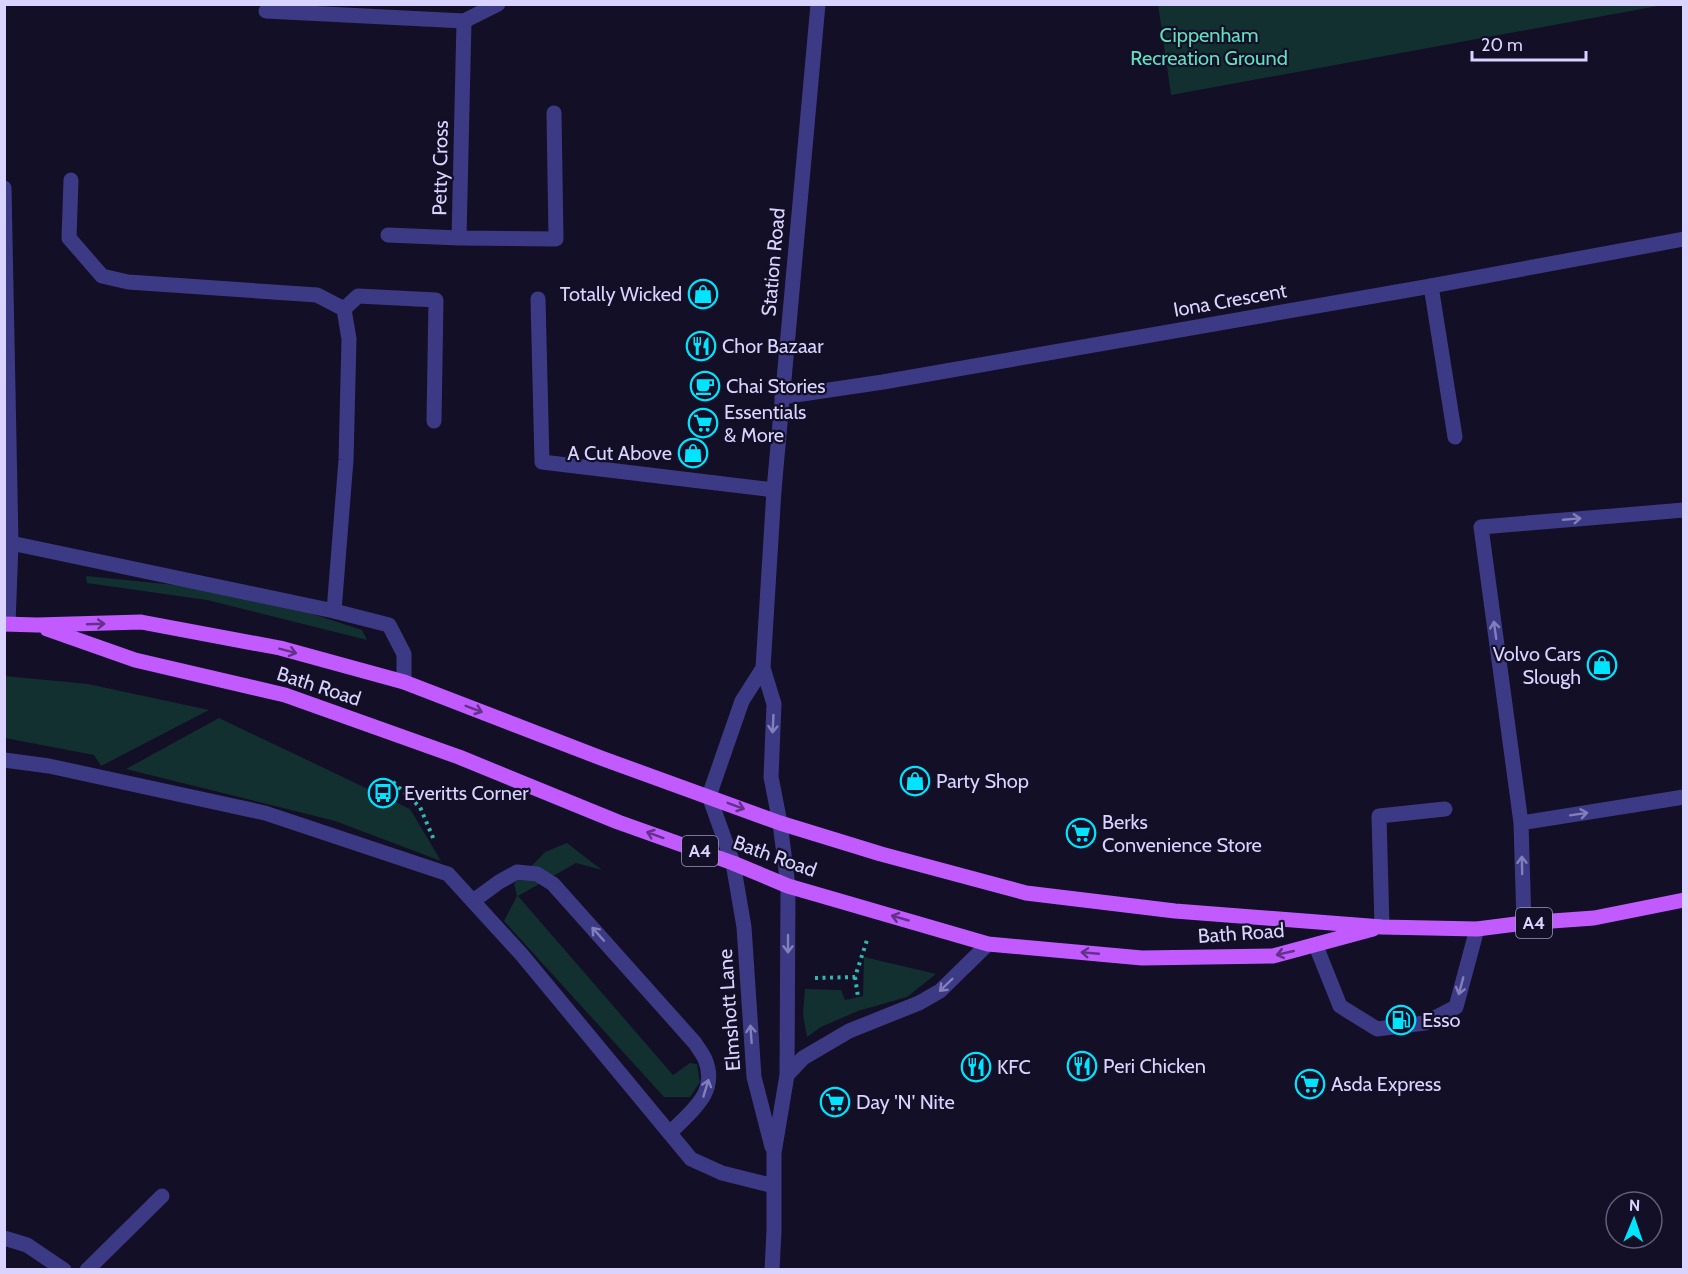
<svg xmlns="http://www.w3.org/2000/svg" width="1688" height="1274" font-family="Cabin,sans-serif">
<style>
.green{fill:#12302f}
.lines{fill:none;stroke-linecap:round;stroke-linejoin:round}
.path{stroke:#2fb8b0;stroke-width:4;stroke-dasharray:3 4.5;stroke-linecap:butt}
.service{stroke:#3d3a85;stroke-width:15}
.minor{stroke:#3d3a85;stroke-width:15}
.tertiary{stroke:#3d3a85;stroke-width:15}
.primary{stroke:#c25bff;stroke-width:15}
.oneway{stroke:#837fbc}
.oneway2{stroke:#623188}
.labels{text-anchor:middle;stroke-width:4.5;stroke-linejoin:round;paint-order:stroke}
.shield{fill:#130f26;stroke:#9e99be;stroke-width:1.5}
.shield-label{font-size:18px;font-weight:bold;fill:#d9d4ff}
.park-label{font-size:20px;fill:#5fe0c0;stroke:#130f26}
.street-label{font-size:20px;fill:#d9d4ff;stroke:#130f26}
.poi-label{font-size:20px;fill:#d9d4ff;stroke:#130f26;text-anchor:start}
</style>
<rect width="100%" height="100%" fill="#130f26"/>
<path class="green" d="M 1158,4 L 1663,4 L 1663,5 L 1171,95 Z
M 86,576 L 245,592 L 362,630 L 367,640 L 207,600 L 87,583 Z
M 5,676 L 88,684 L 209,710 L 101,766 L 94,755 L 5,738 Z
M 219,718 L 410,809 L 441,861 L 335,821 L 126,769 Z
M 567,843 L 602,870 L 576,863 L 518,896 L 673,1075 L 690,1063 L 697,1064 L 700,1082 L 690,1097 L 664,1097 L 504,921 L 517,896 L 514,884 L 545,852 Z
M 864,957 L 936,974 L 907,997 L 858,1011 L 821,1027 L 807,1037 L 803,1014 L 805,989 L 841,990 L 845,1000 L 863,996 Z"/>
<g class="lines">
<path class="path" d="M 393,782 L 420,807 L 434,840
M 855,977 L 858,997
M 815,978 L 855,977 L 868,937"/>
<path class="service" d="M 464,21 L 459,238 L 556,239 L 554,113
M 71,180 L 69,238 L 102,276 L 128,282 L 317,295 L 344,309 L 349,339 L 346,460 L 334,611
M 388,235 L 459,238
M 1431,286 L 1455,437
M 538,299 L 542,462 L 774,490
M 344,309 L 358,296 L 436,300 L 434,421
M 1521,823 L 1684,797
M 473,901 L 499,882 L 517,872 L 537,874 L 553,884 L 695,1043 C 698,1048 702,1053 705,1059 C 719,1093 691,1111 670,1133
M 1524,923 L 1521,823 L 1481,527 L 1684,510
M 1382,927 L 1379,816 L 1445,809
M 1316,946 L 1340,1006 L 1377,1029 L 1425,1023 L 1456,1007 L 1477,929"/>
<path class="minor" d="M 266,11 L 464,21 L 498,4
M 4,188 L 11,543 L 8,624
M 782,397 L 883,382 L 1431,286 L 1684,239
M 4,543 L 11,543 L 334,611 L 389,625 L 404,654 L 404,682
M 4,760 L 49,766 L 265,813 L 448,874 L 522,955 L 691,1159 L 722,1173 L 774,1186
M 733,863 L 744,927 L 754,1077 L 772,1147
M 787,1075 L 803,1058 L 849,1031 L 919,1003 L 940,991 L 988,944
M 4,1238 L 27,1245 L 64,1270
M 87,1270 L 162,1196
M 772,1270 L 774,1231 L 774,1153 L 787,1075 L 788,886"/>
<path class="tertiary" d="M 733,863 L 709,796 L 742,701 L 763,668
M 788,886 L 780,823 L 771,777 L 774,704 L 763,668 L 774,490 L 818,4"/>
<path class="primary" d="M 4,624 L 37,625 L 141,622 L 280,648 L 404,682 L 601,758 L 780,823 L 881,854 L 1026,893 L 1175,911 L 1382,927 L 1477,929 L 1524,923 L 1594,918 L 1684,900
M 47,629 L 135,660 L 285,695 L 459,757 L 618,822 L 733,863 L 788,886 L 988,944 L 1142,958 L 1273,956 L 1373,929"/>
</g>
<defs><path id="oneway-shaft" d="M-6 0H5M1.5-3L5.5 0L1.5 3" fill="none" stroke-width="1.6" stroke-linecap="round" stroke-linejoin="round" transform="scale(1.5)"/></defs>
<g class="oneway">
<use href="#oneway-shaft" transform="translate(1572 519) rotate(-5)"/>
<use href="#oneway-shaft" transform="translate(1495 630) rotate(-98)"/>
<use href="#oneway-shaft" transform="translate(773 724) rotate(93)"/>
<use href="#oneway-shaft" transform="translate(1579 814) rotate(-9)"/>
<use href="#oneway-shaft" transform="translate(1522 865) rotate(-91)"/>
<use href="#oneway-shaft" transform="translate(598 934) rotate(-132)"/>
<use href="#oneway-shaft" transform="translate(788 944) rotate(90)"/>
<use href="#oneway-shaft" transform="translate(946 985) rotate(136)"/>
<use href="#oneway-shaft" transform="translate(1461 986) rotate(105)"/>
<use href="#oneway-shaft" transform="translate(751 1034) rotate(-94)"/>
<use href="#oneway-shaft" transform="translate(706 1088) rotate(-73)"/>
</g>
<g class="oneway2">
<use href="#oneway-shaft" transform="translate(96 624) rotate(-2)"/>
<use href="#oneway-shaft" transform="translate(288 651) rotate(15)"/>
<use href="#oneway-shaft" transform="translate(474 709) rotate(21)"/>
<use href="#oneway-shaft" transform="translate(736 806) rotate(21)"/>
<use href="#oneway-shaft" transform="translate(655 835) rotate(-160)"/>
<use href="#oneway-shaft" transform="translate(900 918) rotate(-164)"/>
<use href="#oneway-shaft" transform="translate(1090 953) rotate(-175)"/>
<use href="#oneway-shaft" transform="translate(1285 953) rotate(167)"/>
</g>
<defs>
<g id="shop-ring" transform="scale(1.5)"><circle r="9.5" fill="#130f26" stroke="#00e5ff" stroke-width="1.5"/><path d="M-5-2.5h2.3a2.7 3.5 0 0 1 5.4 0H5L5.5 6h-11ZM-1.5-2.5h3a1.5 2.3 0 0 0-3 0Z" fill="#00e5ff"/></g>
<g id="restaurant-ring" transform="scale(1.5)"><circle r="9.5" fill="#130f26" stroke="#00e5ff" stroke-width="1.5"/><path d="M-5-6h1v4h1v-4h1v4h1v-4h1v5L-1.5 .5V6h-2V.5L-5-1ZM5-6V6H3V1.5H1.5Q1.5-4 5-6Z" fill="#00e5ff"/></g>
<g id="cafe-ring" transform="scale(1.5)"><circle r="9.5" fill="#130f26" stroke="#00e5ff" stroke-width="1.5"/><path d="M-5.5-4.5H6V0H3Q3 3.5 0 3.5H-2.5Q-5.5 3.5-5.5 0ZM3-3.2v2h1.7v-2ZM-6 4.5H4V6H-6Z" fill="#00e5ff"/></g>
<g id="supermarket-ring" transform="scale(1.5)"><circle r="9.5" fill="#130f26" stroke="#00e5ff" stroke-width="1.5"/><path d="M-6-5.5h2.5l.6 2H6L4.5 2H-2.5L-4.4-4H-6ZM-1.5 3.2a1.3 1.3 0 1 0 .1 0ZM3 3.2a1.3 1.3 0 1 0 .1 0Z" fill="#00e5ff"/></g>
<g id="bus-ring" transform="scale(1.5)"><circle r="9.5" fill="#130f26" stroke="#00e5ff" stroke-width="1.5"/><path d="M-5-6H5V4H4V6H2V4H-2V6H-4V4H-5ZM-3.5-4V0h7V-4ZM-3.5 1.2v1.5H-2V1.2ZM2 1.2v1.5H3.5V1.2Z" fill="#00e5ff"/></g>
<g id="fuel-ring" transform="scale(1.5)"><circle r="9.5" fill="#130f26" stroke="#00e5ff" stroke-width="1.5"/><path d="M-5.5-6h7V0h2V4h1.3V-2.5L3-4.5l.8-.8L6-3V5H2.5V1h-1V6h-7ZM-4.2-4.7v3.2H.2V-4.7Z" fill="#00e5ff"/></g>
</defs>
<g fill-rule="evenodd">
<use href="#shop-ring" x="703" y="294"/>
<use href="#restaurant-ring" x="701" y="346"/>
<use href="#cafe-ring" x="705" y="386"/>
<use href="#supermarket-ring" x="703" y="423"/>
<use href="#shop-ring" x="693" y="453"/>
<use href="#shop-ring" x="1602" y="665"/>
<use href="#shop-ring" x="915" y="781"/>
<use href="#bus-ring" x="383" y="793"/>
<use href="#supermarket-ring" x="1081" y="833"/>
<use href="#fuel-ring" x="1401" y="1020"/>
<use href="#restaurant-ring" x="1082" y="1066"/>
<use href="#restaurant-ring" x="976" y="1067"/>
<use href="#supermarket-ring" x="1310" y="1084"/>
<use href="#supermarket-ring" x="835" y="1102"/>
</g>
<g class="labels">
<g class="shield">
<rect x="682" y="836" width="36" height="30" rx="4.5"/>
<rect x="1516" y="908" width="36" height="30" rx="4.5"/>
</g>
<g class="shield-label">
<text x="700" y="857">A4</text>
<text x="1534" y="929">A4</text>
</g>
<g class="park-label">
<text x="1209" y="42">Cippenham<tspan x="1209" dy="23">Recreation Ground</tspan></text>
</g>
<g class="street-label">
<text transform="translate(440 168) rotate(-89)" y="7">Petty Cross</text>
<text transform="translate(773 262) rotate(-85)" y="7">Station Road</text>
<text transform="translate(1230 300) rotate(-10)" y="7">Iona Crescent</text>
<text transform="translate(319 686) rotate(18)" y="7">Bath Road</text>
<text transform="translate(775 856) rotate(20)" y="7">Bath Road</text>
<text transform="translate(1241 933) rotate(-4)" y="7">Bath Road</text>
<text transform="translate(729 1010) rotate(-94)" y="7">Elmshott Lane</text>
</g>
<g class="poi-label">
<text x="682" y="301" text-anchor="end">Totally Wicked</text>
<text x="722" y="353">Chor Bazaar</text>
<text x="726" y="393">Chai Stories</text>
<text x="724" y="419">Essentials<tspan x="724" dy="23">&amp; More</tspan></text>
<text x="672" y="460" text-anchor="end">A Cut Above</text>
<text x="1581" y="661" text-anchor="end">Volvo Cars<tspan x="1581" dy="23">Slough</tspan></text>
<text x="936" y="788">Party Shop</text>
<text x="404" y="800">Everitts Corner</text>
<text x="1102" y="829">Berks<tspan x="1102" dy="23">Convenience Store</tspan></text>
<text x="1422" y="1027">Esso</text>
<text x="1103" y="1073">Peri Chicken</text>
<text x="997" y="1074">KFC</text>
<text x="1331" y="1091">Asda Express</text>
<text x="856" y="1109">Day 'N' Nite</text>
</g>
</g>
<rect width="1688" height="1274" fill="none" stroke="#d9d4ff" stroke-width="12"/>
<g transform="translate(1634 1220) rotate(2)"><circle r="28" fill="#130f26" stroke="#625e7d" stroke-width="1.5"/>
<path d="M0-4.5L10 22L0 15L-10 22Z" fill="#00e5ff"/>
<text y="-9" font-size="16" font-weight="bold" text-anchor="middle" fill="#d9d4ff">N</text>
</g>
<path d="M1472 51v9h114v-9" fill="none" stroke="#d9d4ff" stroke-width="3"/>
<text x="1481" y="51" font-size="18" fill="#d9d4ff" stroke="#130f26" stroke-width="4.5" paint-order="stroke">20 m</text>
</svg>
